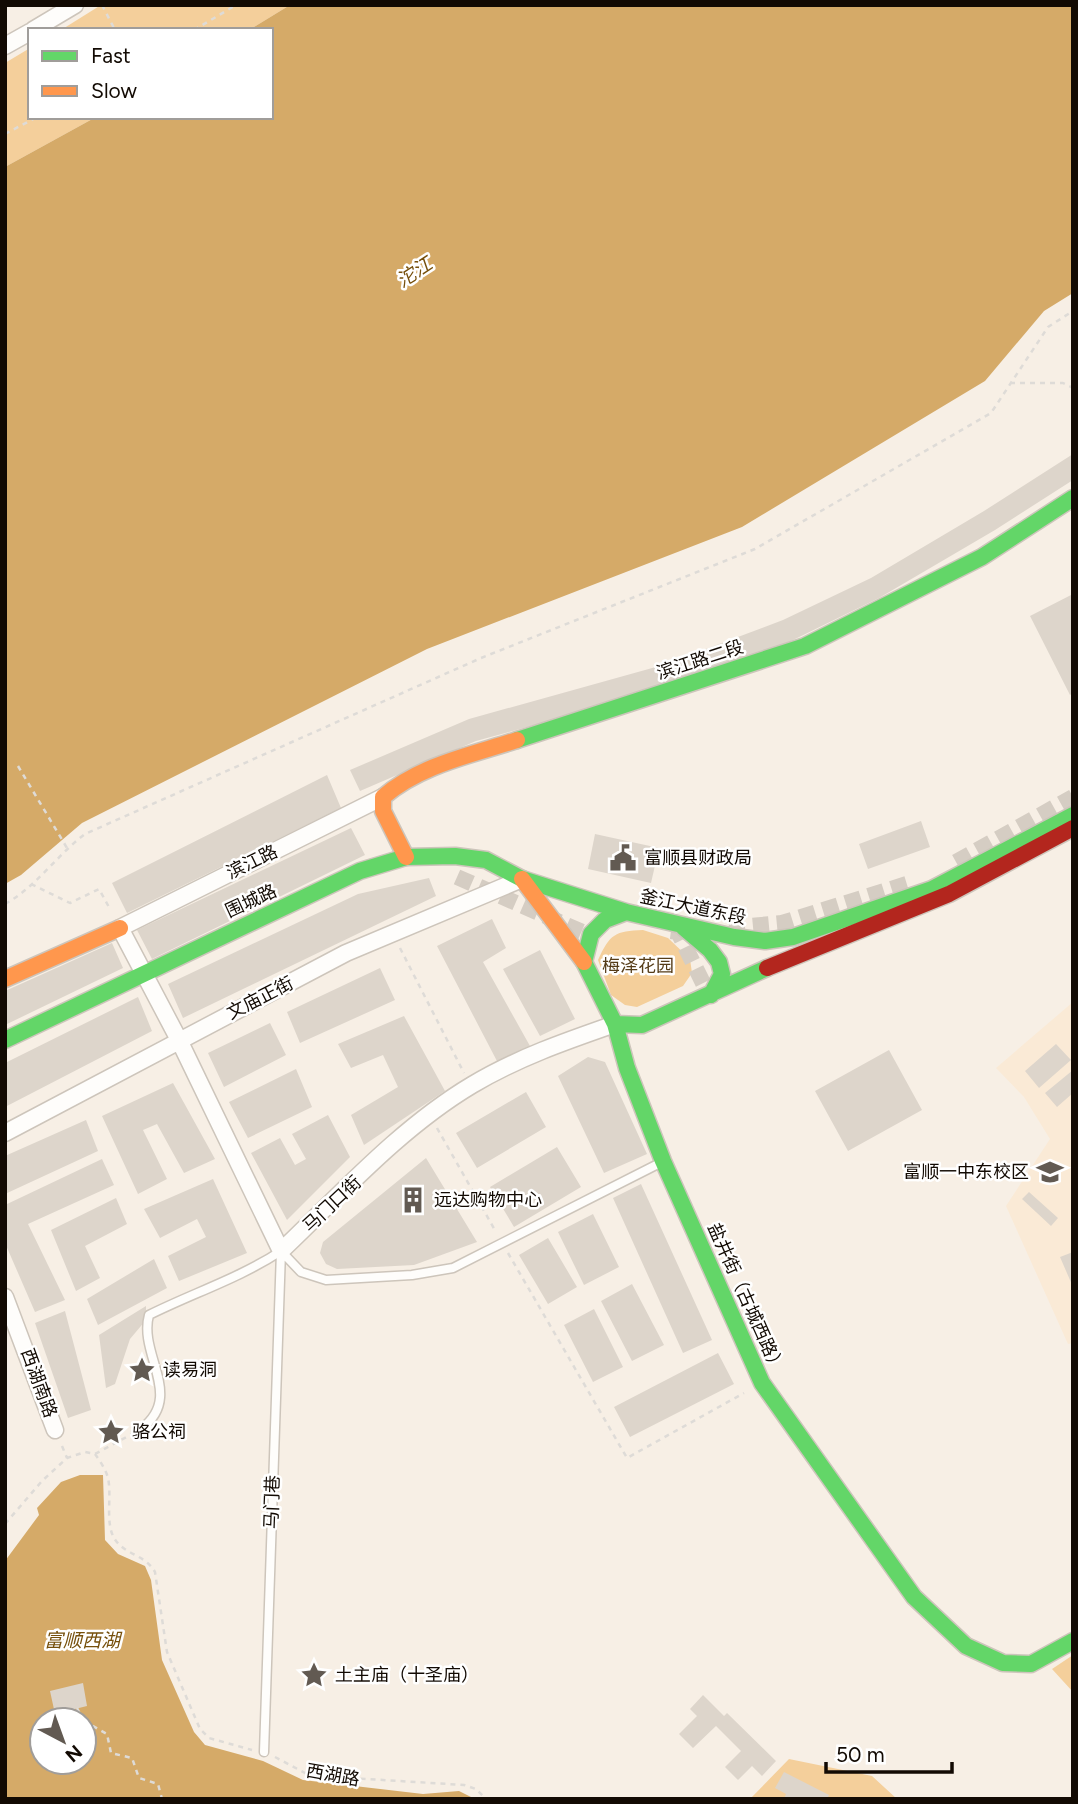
<svg xmlns="http://www.w3.org/2000/svg" width="1078" height="1804" font-family="Figtree,'Noto Sans SC',sans-serif">
<style>
.built{fill:#faead6}
.green{fill:#f4cf9b}
.water{fill:#d5aa68;fill-rule:evenodd}
.building{fill:#ddd5cb}
.lines{fill:none;stroke-linecap:round;stroke-linejoin:round}
.street-tunnel{stroke:#d5cdc3;stroke-width:16;stroke-dasharray:16 8;stroke-linecap:butt}
.lane-casing{stroke:#cdc5bb;stroke-width:11}
.street-casing{stroke:#cdc5bb;stroke-width:19}
.fast-casing{stroke:#cdc5bb;stroke-width:19}
.slow-casing{stroke:#cdc5bb;stroke-width:19}
.jam-casing{stroke:#cdc5bb;stroke-width:19}
.path{stroke:#dedbd7;stroke-width:2.5;stroke-dasharray:5 5;stroke-linecap:butt}
.lane{stroke:#fefdfb;stroke-width:8}
.street{stroke:#fefdfb;stroke-width:16}
.fast{stroke:#63d668;stroke-width:16}
.slow{stroke:#ff974d;stroke-width:16}
.jam{stroke:#b3261e;stroke-width:16}
.labels{text-anchor:middle;stroke-width:5;stroke-linejoin:round;paint-order:stroke}
.street-label{font-size:18px;fill:#120a03;stroke:#fff}
.poi-label{font-size:18px;fill:#120a03;stroke:#fff;text-anchor:start}
.park-label{font-size:18px;fill:#553c18;stroke:#fff}
.water-label{font-size:19px;font-style:italic;fill:#764f0b;stroke:#fff}
</style>
<rect width="100%" height="100%" fill="#f7efe5"/>
<path class="built" d="M 1073,1002 L 1073,1343 L 1068,1344 L 1006,1206 L 1050,1139 L 1024,1097 L 996,1068 Z"/>
<path class="green" d="M 101,5 L 290,5 L 249,30 L 61,30 Z
M 30,48 L 30,117 L 96,117 L 5,167 L 5,63 Z
M 643,930 L 668,938 L 690,959 L 692,973 L 683,986 L 637,1007 L 625,1005 L 611,995 L 598,960 C 610,934 615,931 643,930 Z
M 1073,1655 L 1073,1692 L 1052,1669 Z
M 789,1759 L 872,1776 L 897,1799 L 750,1799 Z"/>
<path class="water" d="M 290,5 L 1073,5 L 1073,293 L 1044,311 L 985,381 L 742,527 L 427,649 L 82,823 L 21,875 L 5,884 L 5,167 L 96,117 L 271,117 L 271,30 L 249,30 Z
M 80,1475 L 103,1475 L 105,1540 L 118,1554 L 145,1566 L 151,1580 L 162,1660 L 194,1732 L 205,1745 L 263,1761 L 303,1780 L 423,1794 L 459,1791 L 475,1799 L 5,1799 L 5,1561 L 39,1515 L 37,1508 L 61,1482 ZM 42,1720 L 84,1720 L 84,1762 L 42,1762 Z"/>
<path class="building" d="M 1073,454 L 1073,480 L 995,530 L 879,598 L 791,641 L 666,689 L 476,741 L 360,791 L 350,770 L 469,719 L 663,665 L 783,620 L 871,578 L 984,511 Z
M 1073,594 L 1073,693 L 1070,695 L 1030,616 Z
M 327,775 L 341,808 L 127,913 L 112,883 Z
M 921,821 L 930,847 L 868,869 L 859,844 Z
M 351,828 L 365,855 L 152,959 L 137,930 Z
M 595,834 L 659,848 L 651,883 L 588,869 Z
M 429,878 L 436,896 L 183,1018 L 168,984 L 358,894 Z
M 492,919 L 506,948 L 483,962 L 530,1046 L 498,1063 L 437,946 Z
M 112,943 L 123,968 L 5,1025 L 5,991 Z
M 540,950 L 575,1019 L 540,1036 L 503,969 Z
M 380,968 L 395,1000 L 300,1043 L 287,1012 Z
M 138,997 L 152,1031 L 5,1107 L 5,1063 Z
M 404,1016 L 445,1091 L 364,1145 L 351,1115 L 398,1087 L 383,1055 L 351,1068 L 338,1044 Z
M 270,1023 L 286,1055 L 224,1087 L 208,1053 Z
M 1056,1044 L 1071,1060 L 1039,1088 L 1025,1071 Z
M 889,1050 L 922,1110 L 848,1151 L 815,1091 Z
M 588,1057 L 605,1062 L 647,1154 L 604,1173 L 558,1076 Z
M 296,1069 L 312,1107 L 248,1138 L 229,1102 Z
M 1073,1070 L 1073,1093 L 1057,1107 L 1045,1093 Z
M 173,1083 L 215,1159 L 184,1173 L 157,1124 L 143,1130 L 167,1179 L 138,1194 L 102,1116 Z
M 526,1092 L 546,1127 L 477,1168 L 456,1133 Z
M 328,1115 L 350,1157 L 287,1220 L 251,1153 L 280,1138 L 295,1165 L 306,1159 L 292,1134 Z
M 86,1120 L 98,1151 L 5,1194 L 5,1156 Z
M 557,1147 L 581,1187 L 514,1227 L 490,1187 Z
M 426,1158 L 477,1242 L 414,1265 L 337,1269 L 326,1264 L 320,1253 L 323,1242 Z
M 102,1159 L 114,1185 L 28,1224 L 65,1300 L 35,1312 L 5,1243 L 5,1205 Z
M 213,1179 L 247,1253 L 179,1281 L 168,1256 L 206,1237 L 197,1219 L 160,1238 L 144,1209 Z
M 641,1184 L 712,1340 L 683,1353 L 613,1198 Z
M 1029,1192 L 1058,1218 L 1051,1226 L 1022,1199 Z
M 116,1198 L 127,1224 L 85,1246 L 100,1278 L 76,1291 L 51,1230 Z
M 593,1214 L 619,1267 L 584,1285 L 558,1232 Z
M 548,1238 L 577,1287 L 548,1304 L 519,1255 Z
M 1073,1252 L 1073,1287 L 1060,1257 Z
M 154,1259 L 167,1288 L 98,1325 L 87,1299 Z
M 632,1284 L 664,1345 L 632,1361 L 601,1301 Z
M 146,1306 L 146,1320 L 130,1339 L 115,1384 L 106,1388 L 99,1335 Z
M 594,1309 L 623,1367 L 593,1382 L 564,1325 Z
M 65,1311 L 91,1410 L 68,1418 L 35,1323 Z
M 718,1353 L 734,1384 L 630,1437 L 614,1407 Z
M 83,1683 L 87,1706 L 55,1714 L 50,1691 Z
M 703,1695 L 724,1716 L 727,1713 L 776,1761 L 762,1776 L 752,1766 L 738,1780 L 725,1767 L 741,1751 L 716,1726 L 693,1748 L 679,1734 L 697,1716 L 690,1709 Z
M 784,1772 L 829,1795 L 827,1799 L 784,1799 L 786,1794 L 775,1788 Z"/>
<g class="lines">
<path class="street-tunnel" d="M 956,862 L 1073,797
M 457,877 L 596,938
M 729,928 L 782,923 L 910,883
M 671,931 L 678,932 L 705,987"/>
<g class="lane-casing">
<path id="lane" d="M 281,1251 L 301,1272 L 326,1280 L 412,1275 L 453,1268 L 662,1162
M 141,1429 C 185,1396 138,1355 149,1315 C 193,1293 240,1278 281,1251
M 264,1752 L 281,1251"/>
</g>
<g class="street-casing">
<path id="street" d="M 33,30 L 75,5
M 5,46 L 30,32
M 383,797 L 120,928 L 179,1040 L 281,1251 C 341,1194 400,1128 472,1085 C 517,1058 566,1041 615,1024
M 5,1133 L 346,953 L 522,879
M 5,1297 L 55,1430"/>
</g>
<g class="fast-casing">
<path id="fast" d="M 517,740 L 805,646 L 982,557 L 1073,498
M 684,928 L 710,950 L 719,962 L 722,974 L 711,995
M 767,968 L 642,1025 L 615,1024 L 584,962 L 591,934 L 605,920 L 626,912 L 734,937 L 765,941 L 793,937 L 932,889 L 1073,815
M 615,1024 L 627,1068 L 663,1161 L 762,1383 L 914,1597 L 966,1646 L 1003,1663 L 1031,1664 L 1073,1641
M 5,1040 L 360,871 L 406,857 L 455,856 L 486,860 L 522,879 L 626,912"/>
</g>
<g class="slow-casing">
<path id="slow" d="M 406,857 L 383,811 L 383,797 C 420,765 471,755 517,740
M 522,879 L 584,962
M 5,979 L 120,928"/>
</g>
<g class="jam-casing">
<path id="jam" d="M 767,968 L 949,894 L 1073,828"/>
</g>
<path class="path" d="M 102,5 L 115,30
M 194,30 L 236,5
M 5,134 L 37,117
M 1010,383 L 1063,383 L 1073,388
M 18,766 L 67,848
M 31,884 L 70,903 L 99,889 L 110,909
M 5,904 C 36,887 57,855 85,834 L 481,658 L 755,549 L 991,413 L 1048,327 L 1073,311
M 400,948 L 464,1073
M 437,1128 L 496,1232
M 508,1253 L 627,1458 L 744,1393
M 62,1446 L 67,1458
M 95,1454 C 100,1461 106,1470 108,1478 C 112,1496 105,1522 114,1538 C 124,1555 145,1554 155,1572 L 167,1652 L 200,1729 L 209,1738 L 252,1750
M 5,1524 L 42,1481 L 67,1458 L 85,1452 L 95,1454 L 132,1434
M 77,1708 L 83,1720
M 64,1712 L 66,1720
M 66,1719 L 79,1716
M 84,1721 L 107,1734 L 111,1753 L 132,1758 L 139,1778 L 158,1784 L 162,1799
M 275,1757 L 305,1773 L 318,1776 L 464,1785 L 476,1789 L 486,1799"/>
<use href="#lane" class="lane"/>
<use href="#street" class="street"/>
<use href="#fast" class="fast"/>
<use href="#slow" class="slow"/>
<use href="#jam" class="jam"/>
</g>
<defs>
<g id="civic-bare" transform="scale(2.1)"><path d="M-.6-6.5H3V-4.5H.6V-3L4-1V1h2V6H-6V1h2V-1L-.6-3ZM-1.2 2.5V6h2.4V2.5Z" fill="#625a52" stroke="#fff" stroke-width="2.5" paint-order="stroke"/></g>
<g id="school-bare" transform="scale(2.1)"><path d="M0-5L7-2L0 1L-7-2ZM-4 1L0 2.5L4 1V4Q0 6-4 4Z" fill="#625a52" stroke="#fff" stroke-width="2.5" paint-order="stroke"/></g>
<g id="building-bare" transform="scale(2.1)"><path d="M-4-6H4V6H1V3H-1V6H-4ZM-2.5-4.3h1.7v1.8h-1.7ZM.8-4.3h1.7v1.8H.8ZM-2.5-1h1.7V.8h-1.7ZM.8-1h1.7V.8H.8Z" fill="#625a52" stroke="#fff" stroke-width="2.5" paint-order="stroke"/></g>
<g id="sight-bare" transform="scale(2.1)"><path d="M0-6L1.8-2.2L6-1.7L2.9 1.2L3.7 5.4L0 3.3L-3.7 5.4L-2.9 1.2L-6-1.7L-1.8-2.2Z" fill="#625a52" stroke="#fff" stroke-width="2.5" paint-order="stroke"/></g>
</defs>
<g fill-rule="evenodd">
<use href="#civic-bare" x="623" y="858"/>
<use href="#school-bare" x="1050" y="1172"/>
<use href="#building-bare" x="413" y="1200"/>
<use href="#sight-bare" x="142" y="1370"/>
<use href="#sight-bare" x="111" y="1432"/>
<use href="#sight-bare" x="314" y="1675"/>
</g>
<g class="labels">
<g class="street-label">
<text transform="translate(700 660) rotate(-18)" y="6">滨江路二段</text>
<text transform="translate(252 862) rotate(-26)" y="6">滨江路</text>
<text transform="translate(251 901) rotate(-25)" y="6">围城路</text>
<text transform="translate(693 907) rotate(12)" y="6">釜江大道东段</text>
<text transform="translate(260 998) rotate(-27)" y="6">文庙正街</text>
<text transform="translate(332 1204) rotate(-43)" y="6">马门口街</text>
<text transform="translate(746 1298) rotate(66)" y="6">盐井街（古城西路）</text>
<text transform="translate(39 1383) rotate(70)" y="6">西湖南路</text>
<text transform="translate(272 1502) rotate(-88)" y="6">马门巷</text>
<text transform="translate(333 1775) rotate(10)" y="6">西湖路</text>
</g>
<g class="poi-label">
<text x="644" y="864">富顺县财政局</text>
<text x="1029" y="1178" text-anchor="end">富顺一中东校区</text>
<text x="434" y="1206">远达购物中心</text>
<text x="163" y="1376">读易洞</text>
<text x="132" y="1438">骆公祠</text>
<text x="335" y="1681">土主庙（十圣庙）</text>
</g>
<g class="park-label">
<text x="638" y="972">梅泽花园</text>
</g>
<g class="water-label">
<text transform="translate(414 272) rotate(-33)" y="7">沱江</text>
<text x="82" y="1647">富顺西湖</text>
</g>
</g>
<rect width="1078" height="1804" fill="none" stroke="#120a03" stroke-width="14"/>
<rect x="28" y="28" width="245" height="91" fill="#ffffff" stroke="#a09d9a" stroke-width="2"/>
<rect x="42" y="51" width="35" height="10" fill="#63d668" stroke="#a09d9a" stroke-width="2"/>
<text x="91" y="63" font-size="21" fill="#120a03">Fast</text>
<rect x="42" y="86" width="35" height="10" fill="#ff974d" stroke="#a09d9a" stroke-width="2"/>
<text x="91" y="98" font-size="21" fill="#120a03">Slow</text>
<g transform="translate(63 1741) rotate(139)"><circle r="33" fill="#ffffff" stroke="#a09d9a" stroke-width="2"/>
<path d="M0-5L12 26L0 18L-12 26Z" fill="#625a52"/>
<text y="-10" font-size="19" font-weight="bold" text-anchor="middle" fill="#120a03">N</text>
</g>
<path d="M826 1762v10h126v-10" fill="none" stroke="#120a03" stroke-width="3.5"/>
<text x="836" y="1762" font-size="21" fill="#120a03" stroke="#ffffff" stroke-width="5" paint-order="stroke">50 m</text>
</svg>
